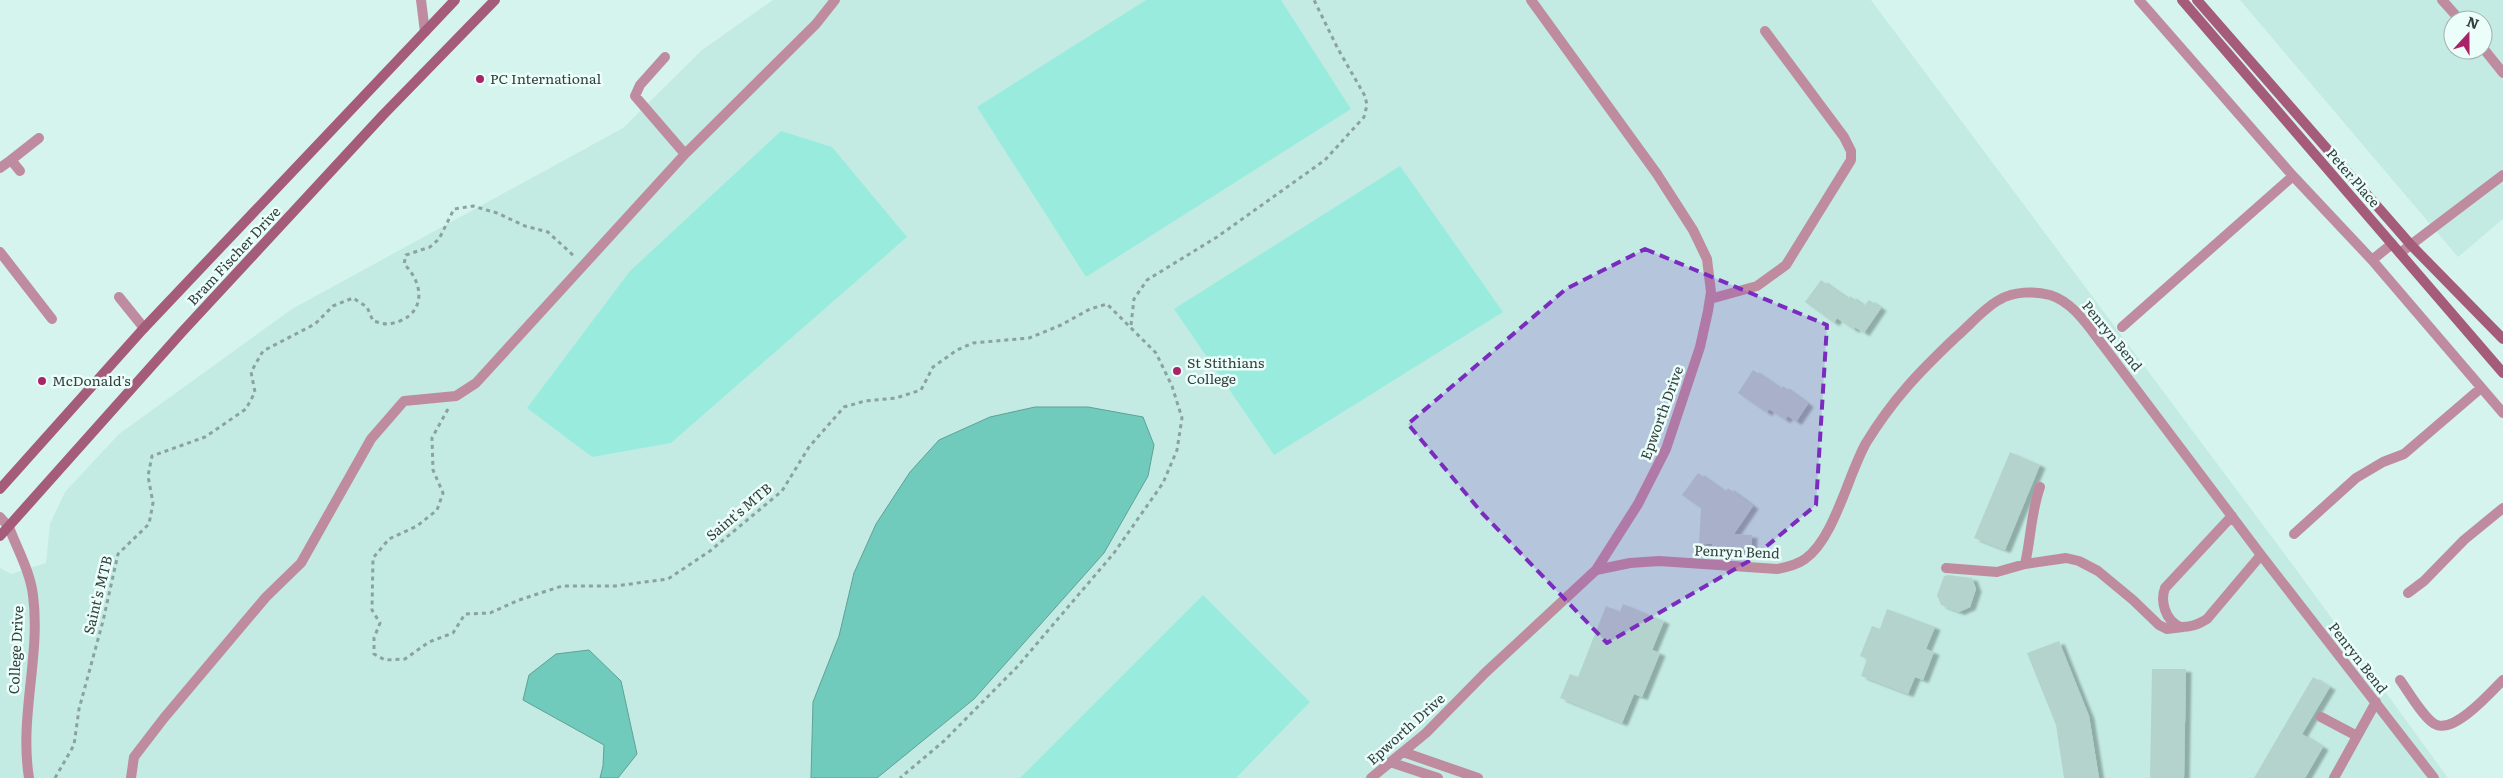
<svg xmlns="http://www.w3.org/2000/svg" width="2503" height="778" font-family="Literata,serif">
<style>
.built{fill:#c3ebe3;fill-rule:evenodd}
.green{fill:#99ecdd}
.water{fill:#71cbbc;stroke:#5ea196}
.building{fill:#b5d3cd;filter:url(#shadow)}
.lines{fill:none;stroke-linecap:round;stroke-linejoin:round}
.path{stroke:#8ba29e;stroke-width:3;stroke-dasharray:4 4;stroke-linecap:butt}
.lane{stroke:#bf8c9f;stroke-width:10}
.street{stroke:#bf8c9f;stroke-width:10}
.secondary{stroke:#a55c7a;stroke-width:10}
.marked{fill:#7b2cbf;fill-opacity:0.2;stroke:#7b2cbf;stroke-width:4;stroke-dasharray:10 6;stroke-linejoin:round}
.poi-dot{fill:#aa2369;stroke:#ecfefa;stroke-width:2}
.labels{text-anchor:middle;stroke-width:5;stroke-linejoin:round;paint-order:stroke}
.poi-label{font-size:14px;fill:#33403d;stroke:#ecfefa;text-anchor:start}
.street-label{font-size:14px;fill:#33403d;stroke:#ecfefa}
</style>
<defs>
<filter id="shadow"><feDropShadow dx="5.5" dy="3" stdDeviation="1" flood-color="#0004"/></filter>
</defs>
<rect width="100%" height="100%" fill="#d5f4ee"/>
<path class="built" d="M 773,0 L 1871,0 L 2298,572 L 2448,778 L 0,778 L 0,568 L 11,574 L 46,563 L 50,524 L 65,492 L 119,434 L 292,309 L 623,128 L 702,50 Z
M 2240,0 L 2503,0 L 2503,219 L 2458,257 ZM 2453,20 L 2483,20 L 2483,50 L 2453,50 Z"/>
<path class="green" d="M 1146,0 L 1281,0 L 1351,109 L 1086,277 L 977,107 Z
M 781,131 L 832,147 L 907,237 L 671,443 L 592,457 L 527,408 L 630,271 Z
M 1400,166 L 1503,312 L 1274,455 L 1174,309 Z
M 1203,595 L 1310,702 L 1236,778 L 1020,778 Z"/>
<path class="water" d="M 1035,407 L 1088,407 L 1143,417 L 1154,445 L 1148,476 L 1104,553 L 974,699 L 877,778 L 811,778 L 813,702 L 839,636 L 854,573 L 876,524 L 910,472 L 939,440 L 990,417 Z
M 589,650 L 621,681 L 637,754 L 618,778 L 600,778 L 603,766 L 604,745 L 523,700 L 529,675 L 556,654 Z"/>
<path class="building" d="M 1821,280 L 1848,299 L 1850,296 L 1864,306 L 1869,300 L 1881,308 L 1864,333 L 1855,327 L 1854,330 L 1837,318 L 1834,323 L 1805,302 Z
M 1753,370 L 1781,389 L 1783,386 L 1808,404 L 1796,422 L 1788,416 L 1785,420 L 1769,409 L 1767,413 L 1738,393 Z
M 2010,452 L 2040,465 L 2005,550 L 1974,538 Z
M 1698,473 L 1725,492 L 1728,488 L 1753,506 L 1734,534 L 1752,535 L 1751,551 L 1712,549 L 1712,544 L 1699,543 L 1701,508 L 1682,495 Z
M 1948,575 L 1972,578 L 1976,589 L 1970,607 L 1959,612 L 1941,605 L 1937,595 L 1944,576 Z
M 1623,604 L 1664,621 L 1652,650 L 1660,653 L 1642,697 L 1634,694 L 1622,723 L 1560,698 L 1570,674 L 1578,677 L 1606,606 L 1620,612 Z
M 1887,609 L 1935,627 L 1926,649 L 1934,652 L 1923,680 L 1915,677 L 1908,694 L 1861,676 L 1867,659 L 1860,656 L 1872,626 L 1880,629 Z
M 2059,641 L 2089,716 L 2099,778 L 2064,778 L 2056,725 L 2027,653 Z
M 2152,669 L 2186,669 L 2184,778 L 2150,778 Z
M 2313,677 L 2330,687 L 2302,734 L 2323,747 L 2305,778 L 2254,778 Z"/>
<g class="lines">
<path class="path" d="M 1131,325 L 1134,299 L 1147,280 L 1217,237 L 1325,160 L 1364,117 L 1367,105 L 1365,96 L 1338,49 L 1314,0
M 448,409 L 432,438 L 433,470 L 443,493 L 437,510 L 417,526 L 389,539 L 373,558 L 372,610 L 380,623 L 374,638 L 374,654 L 385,660 L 405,659 L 429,642 L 453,633 L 465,614 L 490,613 L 519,600 L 562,586 L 615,586 L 668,579 L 710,551 L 782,491 L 809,447 L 844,407 L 865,401 L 896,398 L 921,390 L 933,367 L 957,350 L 973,343 L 1029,338 L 1061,325 L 1090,309 L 1107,304 L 1156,353 L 1172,386 L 1182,418 L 1177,450 L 1163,483 L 1114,553 L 1017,667 L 944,741 L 900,778
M 55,778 L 74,745 L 79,709 L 103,621 L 118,554 L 149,524 L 153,503 L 148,476 L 152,456 L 205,437 L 246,409 L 255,392 L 251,372 L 263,351 L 315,324 L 333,306 L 353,298 L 367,307 L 373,321 C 378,322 383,324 388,324 C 392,324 396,322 400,321 C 427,310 422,281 404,264 L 406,255 L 430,247 L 439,239 L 454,209 L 473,206 L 497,213 L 525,226 L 548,232 L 575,257"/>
<path class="lane" d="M 421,0 L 425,32
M 2139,0 L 2293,176 L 2372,260 L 2392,244
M 2442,0 L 2460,20
M 2483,48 L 2503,73
M 665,57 L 640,85 L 635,96 L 685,154
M 0,168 L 11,160
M 20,171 L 11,160 L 39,138
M 0,252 L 52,319
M 2400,253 L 2503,175
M 2372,260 L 2503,413
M 119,297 L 144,328
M 1710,299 L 1757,286 L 1786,265 L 1851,160 L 1851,151 L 1844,137 L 1765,31
M 2122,327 L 2293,176
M 2232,516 L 2165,588 C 2160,601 2165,620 2180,627 C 2191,627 2197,625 2207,619 L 2261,555
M 9,527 C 17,549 30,571 33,595 C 41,656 19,716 29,778
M 2294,534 L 2356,478 L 2383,462 L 2404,454 L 2481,388
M 2025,564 C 2031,538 2031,512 2040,487
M 1946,568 L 1997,572 L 2025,564 L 2066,558 L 2079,561 L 2098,571 L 2133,600 L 2159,625 L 2167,629 L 2183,627
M 1596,570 L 1630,563 L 1659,561 L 1777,569 C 1787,567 1797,565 1805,559 C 1834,539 1848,475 1866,443 C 1893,399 1919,372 1956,337 C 1970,325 1983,309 1999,300 C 2014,291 2034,291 2050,295 C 2073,302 2088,326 2102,344 L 2261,555 L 2434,778
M 2408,593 L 2424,581 L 2464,540 L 2503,508
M 2400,680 C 2408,691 2426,722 2437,725 C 2456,732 2491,692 2503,680
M 2321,717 L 2357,736
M 1403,752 L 1478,778
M 1390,762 L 1438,778
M 131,778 L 134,757 L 164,718 L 266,597 L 301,563 L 371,439 L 404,401 L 456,396 L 476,383 L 685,154 L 816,24 L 835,0
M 1371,778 L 1426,733 L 1485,673 L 1596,570 L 1638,504 L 1666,449 L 1700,347 L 1708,311 L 1711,292 L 1707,259 L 1693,230 L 1657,174 L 1531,0
M 2334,778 L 2376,702"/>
<path class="street" d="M 0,517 L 9,527"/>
<path class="secondary" d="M 2182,0 L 2503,373
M 2197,0 L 2411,245 L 2503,339
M 0,489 L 144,328 L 455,0
M 0,536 L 182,332 L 383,115 L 495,0"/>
</g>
<path class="marked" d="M 1645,249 L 1827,325 L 1816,505 L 1749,561 L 1607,643 L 1482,513 L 1408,424 L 1566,289 Z"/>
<g class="poi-dot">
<circle cx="480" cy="79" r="5"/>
<circle cx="1177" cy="371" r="5"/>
<circle cx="42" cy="381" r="5"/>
</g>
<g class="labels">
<g class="poi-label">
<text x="490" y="84">PC International</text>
<text x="1187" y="368">St Stithians<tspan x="1187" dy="16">College</tspan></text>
<text x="52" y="386">McDonald's</text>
</g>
<g class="street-label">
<text transform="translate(2353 178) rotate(49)" y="5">Peter Place</text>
<text transform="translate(234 256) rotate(-47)" y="5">Bram Fischer Drive</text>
<text transform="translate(2112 336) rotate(51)" y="5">Penryn Bend</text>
<text transform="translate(1662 413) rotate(-70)" y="5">Epworth Drive</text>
<text transform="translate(739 512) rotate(-40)" y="5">Saint's MTB</text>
<text transform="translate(1737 552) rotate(2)" y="5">Penryn Bend</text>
<text transform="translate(98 595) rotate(-76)" y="5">Saint's MTB</text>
<text transform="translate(16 650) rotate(-87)" y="5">College Drive</text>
<text transform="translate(2358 658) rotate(52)" y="5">Penryn Bend</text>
<text transform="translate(1406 729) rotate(-42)" y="5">Epworth Drive</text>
</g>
</g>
<g transform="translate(2468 35) rotate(21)"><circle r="24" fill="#ecfefa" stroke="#a2b2ae"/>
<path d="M0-4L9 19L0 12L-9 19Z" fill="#aa2369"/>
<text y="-8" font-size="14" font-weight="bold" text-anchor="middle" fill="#33403d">N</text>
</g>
</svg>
